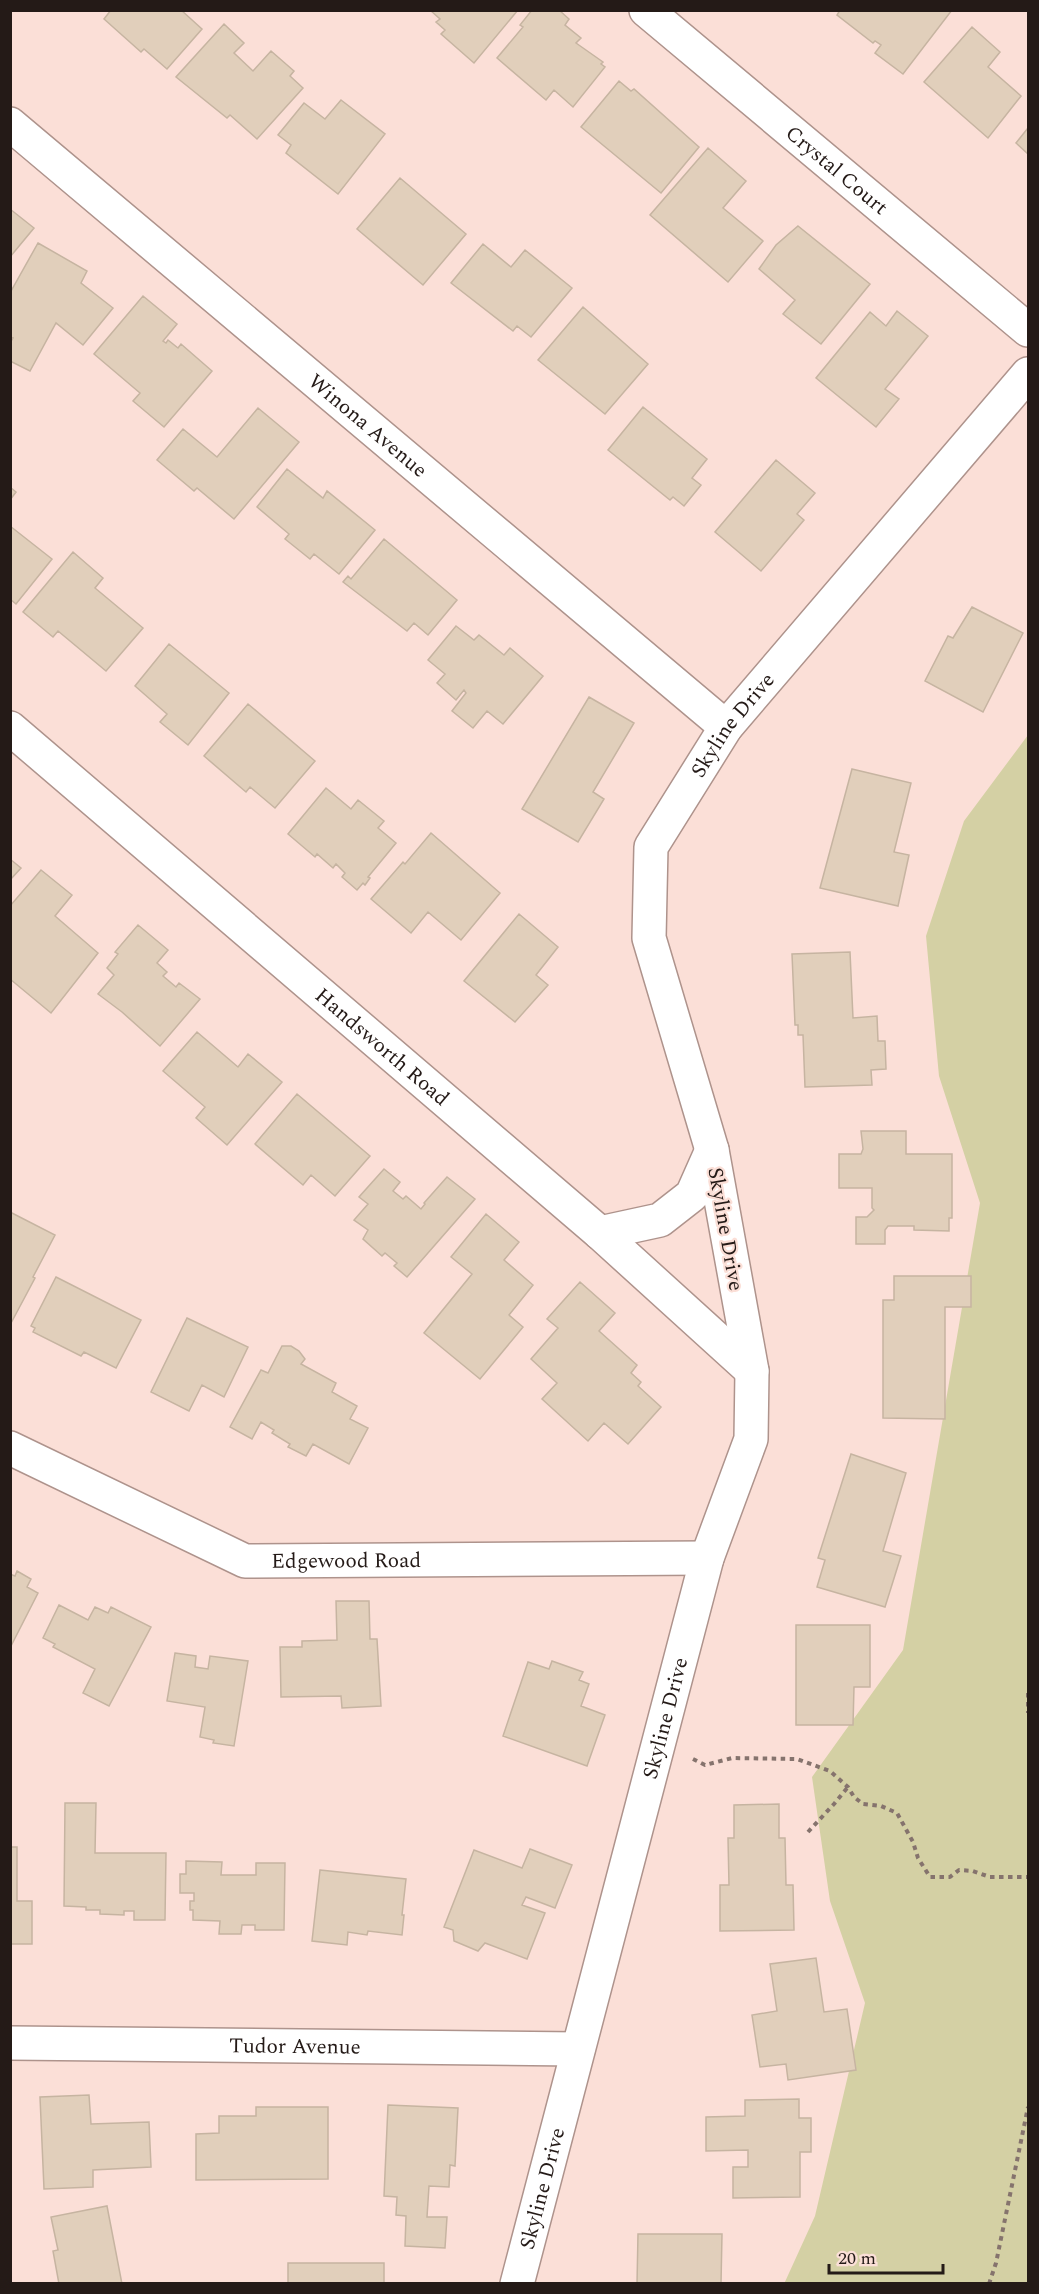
<svg xmlns="http://www.w3.org/2000/svg" width="1039" height="2294" font-family="Spectral,serif">
<style>
.green{fill:#d4d0a4}
.building{fill:#e1cfbb;stroke:#c6b4a1;stroke-width:1.5}
.lines{fill:none;stroke-linecap:round;stroke-linejoin:round}
.minor-casing{stroke:#ae938c;stroke-width:36}
.path{stroke:#85736d;stroke-width:4;stroke-dasharray:4.5 4.5;stroke-linecap:butt}
.minor{stroke:#fff;stroke-width:33}
.labels{text-anchor:middle;stroke-width:4.5;stroke-linejoin:round;paint-order:stroke}
.street-label{font-size:21px;fill:#241a17;stroke:#fbdfd7}
</style>
<rect width="100%" height="100%" fill="#fbdfd7"/>
<path class="green" d="M 1028,735 L 1028,2283 L 784,2284 L 815,2216 L 865,2003 L 830,1901 L 812,1777 L 903,1650 L 980,1203 L 939,1076 L 926,936 L 964,821 Z"/>
<path class="building" d="M 111,10 L 181,10 L 202,29 L 167,69 L 144,49 L 141,52 L 104,19 Z
M 430,10 L 518,10 L 474,63 L 441,34 L 445,30 L 436,22 L 440,19 Z
M 532,10 L 559,10 L 569,19 L 565,25 L 581,38 L 576,43 L 603,62 L 601,64 L 605,67 L 573,107 L 554,90 L 546,100 L 497,58 L 523,27 L 520,25 Z
M 840,10 L 952,10 L 903,74 L 875,53 L 881,45 L 875,41 L 873,43 L 837,15 Z
M 224,24 L 244,43 L 234,53 L 253,71 L 271,51 L 294,71 L 290,76 L 303,88 L 257,139 L 230,115 L 227,118 L 176,77 Z
M 972,27 L 1000,52 L 988,67 L 1021,96 L 988,138 L 924,82 Z
M 619,81 L 631,91 L 634,89 L 699,147 L 661,193 L 581,127 Z
M 341,100 L 385,134 L 338,194 L 286,153 L 291,145 L 278,135 L 304,103 L 325,119 Z
M 1028,128 L 1028,154 L 1016,143 Z
M 708,148 L 746,181 L 723,208 L 763,241 L 728,282 L 650,215 Z
M 400,178 L 466,234 L 423,285 L 357,229 Z
M 10,209 L 34,228 L 10,257 Z
M 798,226 L 870,284 L 821,344 L 783,314 L 795,300 L 759,269 L 776,245 Z
M 38,243 L 87,271 L 81,283 L 113,308 L 83,345 L 56,323 L 30,371 L 10,361 L 10,343 L 13,338 L 10,337 L 10,293 Z
M 483,244 L 511,267 L 525,250 L 572,288 L 531,337 L 517,326 L 513,331 L 451,283 Z
M 143,296 L 177,324 L 163,341 L 166,343 L 168,340 L 178,348 L 181,344 L 212,371 L 164,427 L 133,401 L 140,393 L 94,354 Z
M 583,307 L 648,364 L 605,414 L 538,360 Z
M 897,311 L 928,336 L 885,389 L 899,399 L 876,427 L 816,378 L 870,312 L 886,326 Z
M 643,407 L 707,459 L 692,478 L 701,485 L 684,506 L 673,497 L 670,500 L 608,450 Z
M 258,408 L 299,442 L 234,519 L 197,488 L 194,491 L 157,460 L 183,429 L 217,457 Z
M 776,460 L 815,493 L 797,514 L 804,520 L 761,571 L 715,532 Z
M 287,469 L 323,498 L 327,491 L 375,530 L 339,574 L 314,554 L 310,559 L 285,539 L 289,534 L 257,507 Z
M 10,487 L 16,492 L 10,500 Z
M 10,526 L 52,559 L 16,604 L 10,599 Z
M 384,539 L 457,600 L 428,635 L 414,623 L 407,631 L 343,582 L 348,576 L 351,579 Z
M 73,552 L 103,578 L 95,588 L 143,628 L 106,671 L 58,631 L 53,637 L 23,612 Z
M 972,607 L 1023,633 L 983,712 L 925,681 L 948,636 L 953,638 Z
M 456,626 L 474,640 L 479,635 L 504,655 L 510,648 L 543,676 L 503,724 L 487,711 L 473,728 L 452,711 L 466,693 L 464,690 L 456,700 L 437,683 L 445,674 L 428,660 Z
M 169,644 L 229,693 L 188,745 L 160,722 L 167,714 L 135,686 Z
M 589,697 L 634,723 L 593,792 L 604,799 L 578,842 L 522,809 Z
M 248,704 L 315,761 L 275,808 L 250,787 L 246,792 L 204,756 Z
M 852,769 L 911,783 L 894,852 L 909,855 L 898,906 L 820,888 Z
M 326,788 L 351,809 L 358,800 L 384,821 L 378,828 L 396,843 L 368,877 L 370,878 L 365,885 L 363,883 L 357,890 L 342,877 L 345,873 L 336,864 L 333,868 L 317,854 L 315,857 L 288,834 Z
M 431,833 L 500,893 L 461,940 L 428,912 L 411,933 L 371,899 L 403,862 L 405,864 Z
M 10,859 L 21,868 L 10,880 Z
M 41,870 L 72,895 L 55,916 L 98,953 L 51,1013 L 10,979 L 10,906 Z
M 519,914 L 558,947 L 536,975 L 548,985 L 515,1022 L 464,981 Z
M 138,925 L 168,950 L 157,963 L 167,972 L 163,976 L 176,987 L 179,983 L 200,999 L 160,1046 L 122,1012 L 98,994 L 114,975 L 107,968 L 118,954 L 115,952 Z
M 850,952 L 853,1018 L 877,1016 L 878,1041 L 885,1041 L 886,1069 L 871,1070 L 872,1085 L 805,1087 L 803,1035 L 798,1035 L 798,1025 L 795,1025 L 792,954 Z
M 197,1032 L 238,1067 L 248,1054 L 282,1082 L 227,1145 L 196,1118 L 205,1107 L 163,1071 Z
M 297,1094 L 370,1156 L 335,1196 L 311,1175 L 303,1185 L 255,1144 Z
M 861,1131 L 906,1131 L 906,1154 L 952,1154 L 952,1218 L 949,1218 L 949,1231 L 914,1230 L 914,1226 L 888,1226 L 885,1230 L 885,1244 L 856,1244 L 856,1217 L 867,1217 L 874,1210 L 872,1208 L 872,1188 L 839,1188 L 839,1154 L 861,1154 L 863,1149 Z
M 384,1169 L 400,1182 L 393,1191 L 403,1199 L 406,1196 L 421,1209 L 425,1204 L 424,1203 L 447,1177 L 475,1199 L 407,1277 L 394,1266 L 397,1263 L 385,1253 L 382,1256 L 363,1239 L 368,1230 L 354,1220 L 368,1204 L 359,1197 Z
M 10,1212 L 55,1235 L 33,1277 L 35,1278 L 10,1325 Z
M 486,1214 L 519,1242 L 504,1260 L 533,1285 L 509,1315 L 523,1327 L 480,1379 L 424,1333 L 472,1274 L 451,1257 Z
M 894,1276 L 971,1276 L 971,1307 L 945,1307 L 945,1419 L 883,1418 L 883,1300 L 894,1300 Z
M 56,1277 L 141,1320 L 116,1368 L 84,1352 L 81,1356 L 33,1332 L 35,1328 L 31,1326 Z
M 580,1282 L 615,1313 L 599,1331 L 637,1365 L 631,1373 L 641,1382 L 638,1386 L 661,1407 L 628,1444 L 604,1423 L 588,1441 L 542,1399 L 557,1383 L 531,1359 L 558,1328 L 547,1319 Z
M 187,1318 L 248,1347 L 224,1397 L 202,1385 L 189,1411 L 151,1392 Z
M 282,1346 L 291,1346 L 299,1351 L 305,1359 L 301,1364 L 336,1383 L 332,1392 L 357,1406 L 350,1419 L 368,1428 L 349,1464 L 313,1444 L 306,1456 L 288,1447 L 290,1444 L 272,1433 L 274,1430 L 261,1422 L 252,1439 L 230,1427 L 261,1370 L 268,1373 Z
M 851,1454 L 906,1473 L 883,1551 L 901,1556 L 885,1607 L 817,1587 L 825,1560 L 818,1558 Z
M 17,1571 L 31,1579 L 27,1587 L 38,1593 L 10,1648 L 10,1574 L 15,1576 Z
M 336,1601 L 369,1601 L 370,1639 L 377,1639 L 381,1706 L 342,1708 L 341,1696 L 281,1697 L 280,1647 L 302,1647 L 302,1641 L 337,1640 Z
M 59,1605 L 88,1620 L 95,1607 L 108,1613 L 111,1607 L 151,1627 L 109,1706 L 83,1693 L 95,1669 L 53,1647 L 55,1644 L 43,1638 Z
M 796,1625 L 870,1625 L 870,1687 L 854,1687 L 853,1725 L 796,1725 Z
M 175,1653 L 196,1656 L 195,1667 L 208,1669 L 210,1656 L 248,1661 L 234,1746 L 213,1743 L 214,1740 L 200,1737 L 205,1707 L 167,1701 Z
M 552,1661 L 583,1672 L 579,1680 L 589,1684 L 581,1706 L 605,1715 L 587,1766 L 503,1736 L 528,1662 L 549,1669 Z
M 65,1803 L 96,1803 L 95,1853 L 166,1853 L 165,1920 L 134,1920 L 134,1911 L 124,1911 L 124,1915 L 100,1914 L 100,1910 L 86,1910 L 86,1907 L 64,1906 Z
M 779,1804 L 779,1838 L 785,1838 L 786,1885 L 793,1885 L 794,1930 L 720,1931 L 720,1885 L 729,1885 L 728,1838 L 734,1838 L 734,1805 Z
M 10,1847 L 17,1847 L 17,1901 L 32,1901 L 32,1944 L 10,1944 Z
M 530,1849 L 572,1865 L 555,1908 L 526,1897 L 522,1905 L 545,1913 L 527,1959 L 485,1943 L 478,1951 L 454,1941 L 453,1930 L 444,1927 L 474,1850 L 522,1868 Z
M 186,1861 L 222,1862 L 221,1875 L 256,1875 L 256,1863 L 285,1863 L 284,1930 L 255,1930 L 255,1925 L 242,1925 L 241,1934 L 219,1934 L 220,1921 L 193,1920 L 193,1910 L 190,1910 L 190,1901 L 194,1901 L 194,1893 L 180,1893 L 180,1874 L 186,1874 Z
M 320,1870 L 406,1879 L 402,1915 L 404,1915 L 402,1935 L 368,1931 L 367,1935 L 348,1932 L 347,1945 L 312,1941 Z
M 816,1958 L 824,2012 L 847,2009 L 856,2070 L 788,2080 L 786,2064 L 760,2067 L 752,2015 L 777,2011 L 770,1964 Z
M 89,2095 L 91,2124 L 149,2122 L 151,2167 L 93,2170 L 93,2187 L 44,2189 L 40,2097 Z
M 799,2099 L 799,2118 L 811,2118 L 811,2152 L 800,2152 L 800,2197 L 733,2198 L 733,2167 L 748,2167 L 748,2150 L 706,2151 L 706,2117 L 745,2116 L 745,2100 Z
M 388,2105 L 458,2108 L 455,2166 L 450,2165 L 449,2187 L 429,2186 L 427,2217 L 447,2217 L 445,2248 L 405,2246 L 406,2216 L 396,2215 L 397,2197 L 384,2196 Z
M 256,2107 L 328,2107 L 328,2179 L 196,2180 L 196,2134 L 219,2133 L 219,2116 L 256,2116 Z
M 107,2206 L 122,2284 L 59,2284 L 53,2251 L 58,2250 L 51,2217 Z
M 638,2234 L 722,2234 L 721,2284 L 637,2284 Z
M 288,2263 L 384,2263 L 384,2284 L 288,2284 Z"/>
<g class="lines">
<g class="minor-casing">
<g id="minor">
<path id="s1" d="M 646,10 L 1028,330"/>
<path id="s2" d="M 10,124 L 726,727"/>
<path id="s3" d="M 10,728 L 600,1233 L 752,1371"/>
<path d="M 600,1233 L 660,1220 L 692,1195 L 712,1150"/>
<path id="s4" d="M 10,1448 L 245,1561 L 707,1558"/>
<path id="s5" d="M 10,2043 L 578,2049"/>
<path id="s6" d="M 517,2284 L 707,1558 L 751,1439 L 752,1371 L 712,1150 L 649,938 L 651,847 L 726,727 L 1028,374"/>
</g>
</g>
<path class="path" d="M 1028,1693 L 1028,1713
M 693,1759 L 705,1765 L 732,1758 L 797,1759 L 830,1771 L 848,1787 L 854,1797 L 863,1804 L 881,1806 L 897,1813 L 913,1842 L 918,1858 L 930,1877 L 950,1877 L 959,1870 L 973,1871 L 990,1877 L 1028,1877
M 808,1832 L 834,1804 L 848,1787
M 989,2284 L 996,2263 L 1028,2107"/>
<use href="#minor" class="minor"/>
</g>
<g class="labels">
<g class="street-label">
<text dy="7" stroke="none"><textPath href="#s1" startOffset="249">Crystal Court</textPath></text>
<text dy="7" stroke="none"><textPath href="#s2" startOffset="468">Winona Avenue</textPath></text>
<text dy="7" stroke="none"><textPath href="#s6" startOffset="1629">Skyline Drive</textPath></text>
<text dy="7" stroke="none"><textPath href="#s3" startOffset="490">Handsworth Road</textPath></text>
<text transform="translate(726 1229) rotate(80)" y="7">Skyline Drive</text>
<text dy="7" stroke="none"><textPath href="#s4" startOffset="362">Edgewood Road</textPath></text>
<text dy="7" stroke="none"><textPath href="#s6" startOffset="585">Skyline Drive</textPath></text>
<text dy="7" stroke="none"><textPath href="#s5" startOffset="285">Tudor Avenue</textPath></text>
<text dy="7" stroke="none"><textPath href="#s6" startOffset="99">Skyline Drive</textPath></text>
</g>
</g>
<rect width="1039" height="2294" fill="none" stroke="#241a17" stroke-width="24"/>
<path d="M829 2264v9h114v-9" fill="none" stroke="#241a17" stroke-width="3"/>
<text x="838" y="2264" font-size="18" fill="#241a17" stroke="#fbdfd7" stroke-width="4.5" paint-order="stroke">20 m</text>
</svg>
